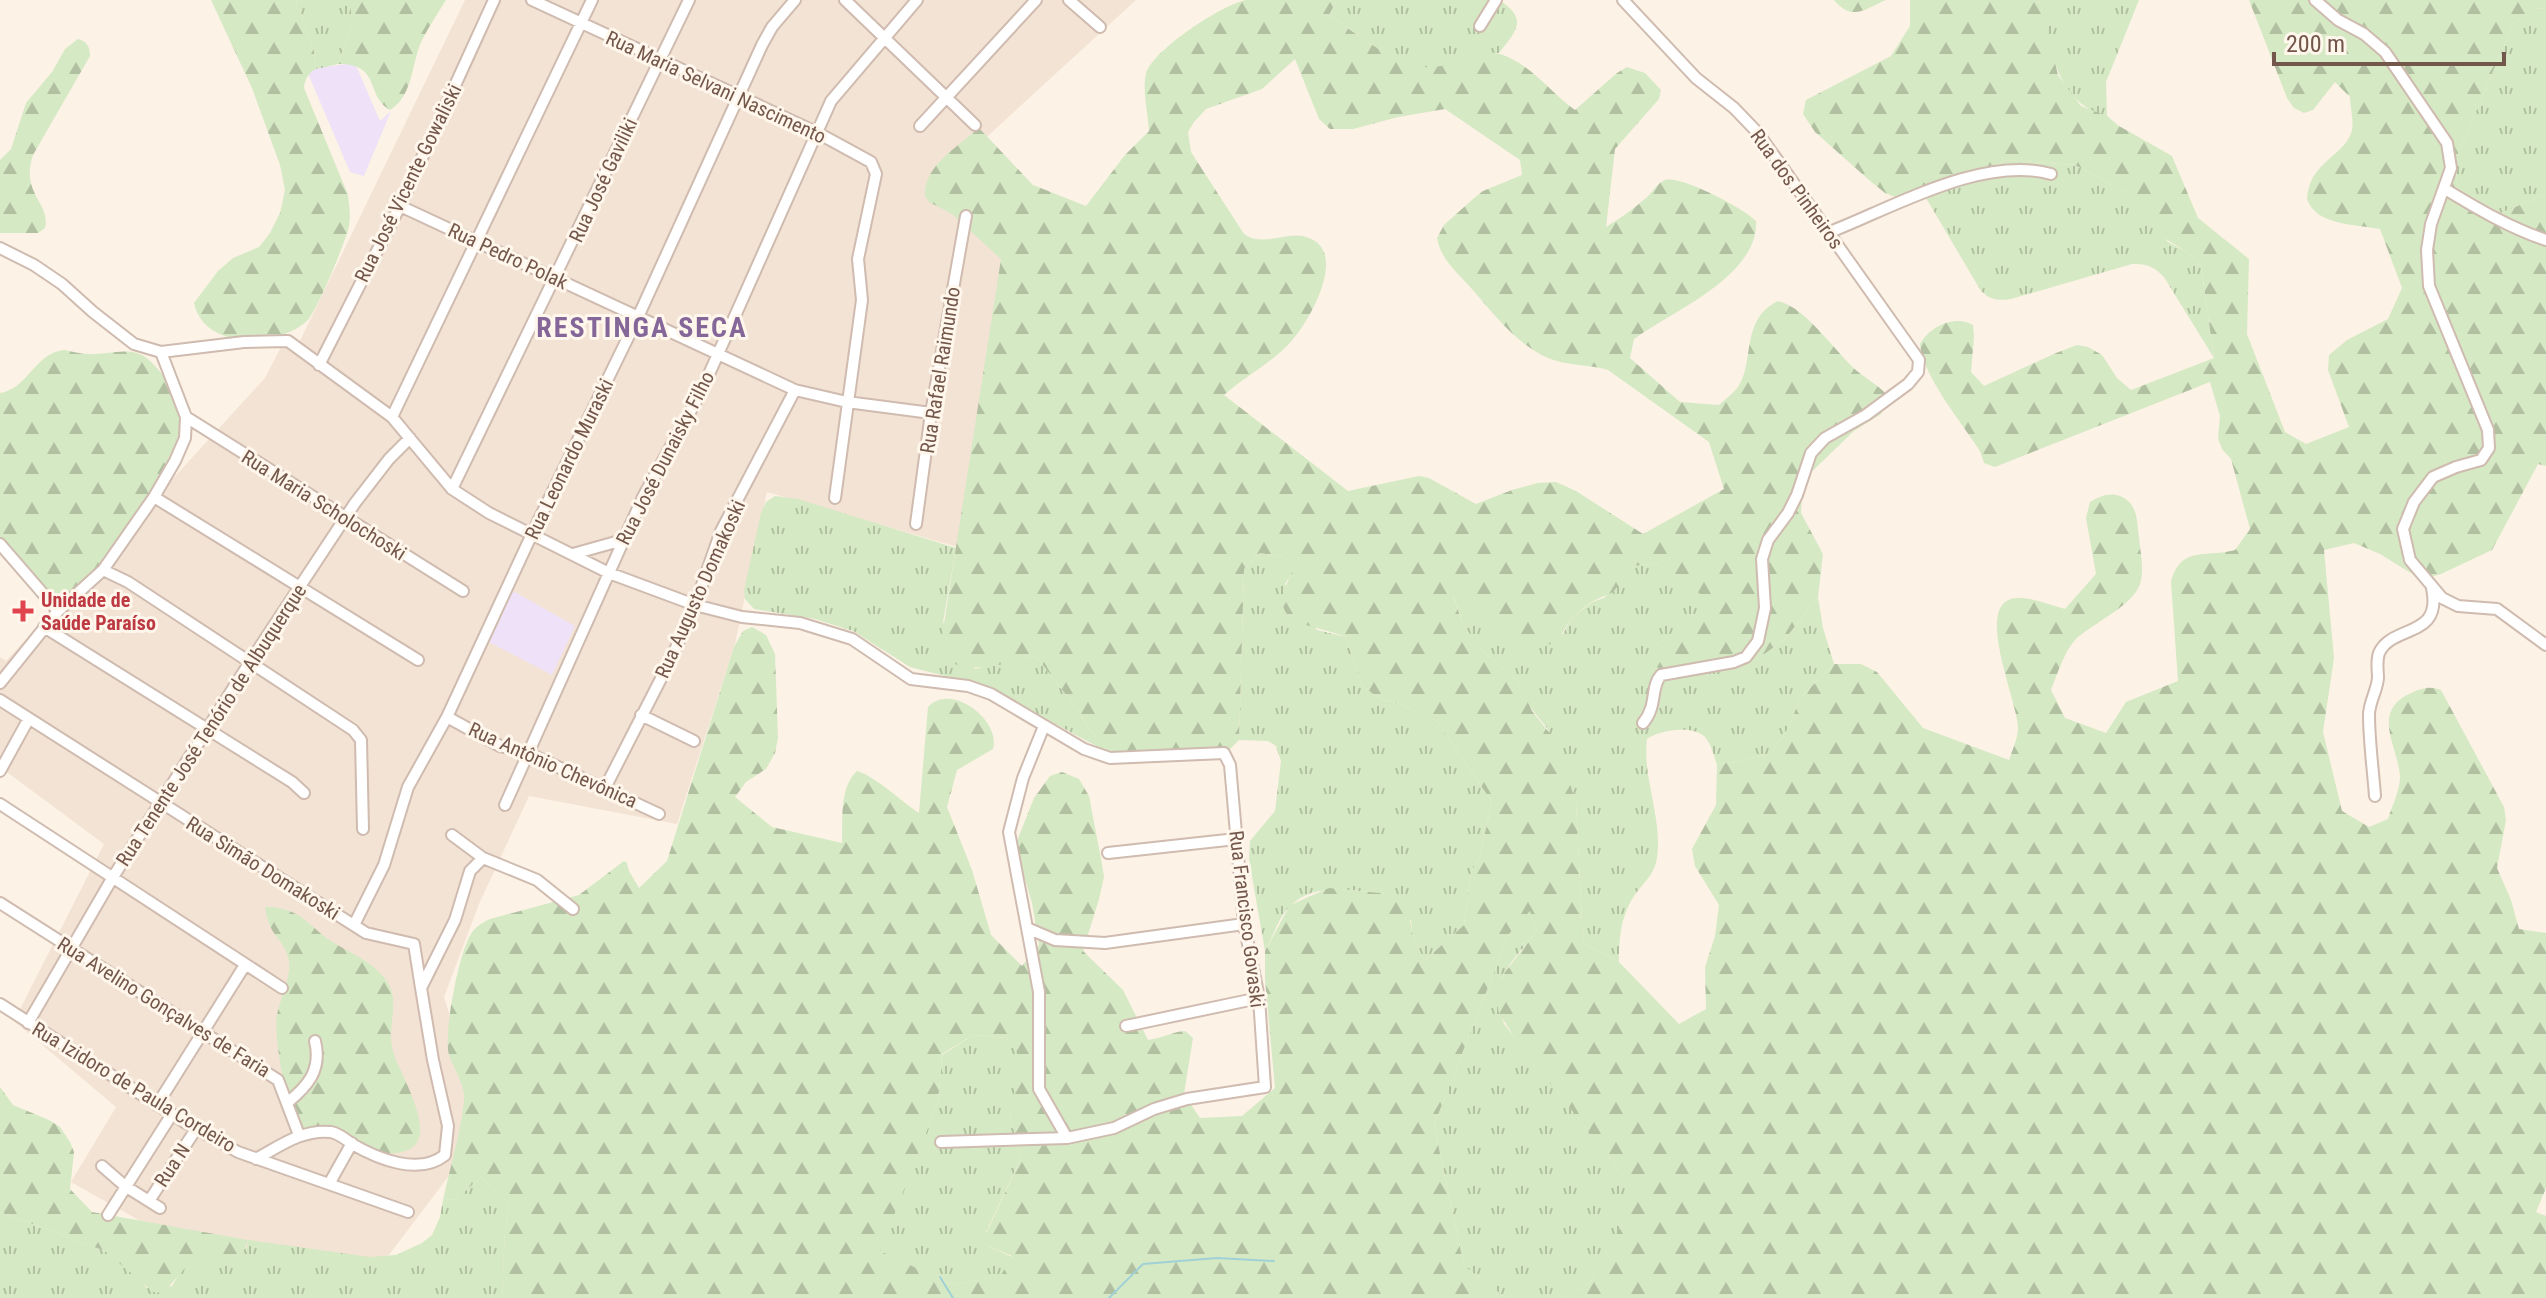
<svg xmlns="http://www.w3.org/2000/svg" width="2546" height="1298" font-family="'Roboto Condensed',sans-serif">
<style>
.residential{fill:#f3e3d4}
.education{fill:#efe2f8}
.grass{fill:url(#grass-tufts)}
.forest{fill:url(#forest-firs);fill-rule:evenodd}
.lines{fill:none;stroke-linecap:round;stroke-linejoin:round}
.stream{stroke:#a1d1d7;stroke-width:2}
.minor-casing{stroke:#cfbbaf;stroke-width:14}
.minor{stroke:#fff;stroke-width:10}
.health-dot{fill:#e0444e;stroke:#fff6ec;stroke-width:3}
.labels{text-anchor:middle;stroke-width:6;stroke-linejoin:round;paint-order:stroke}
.street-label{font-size:20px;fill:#74574b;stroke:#fff6ec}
.health-label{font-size:20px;font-weight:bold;fill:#be3a42;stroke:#fff6ec;text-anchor:start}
.district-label{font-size:28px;font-weight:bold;letter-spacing:2px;fill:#846698;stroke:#fff6ec}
</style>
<defs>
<pattern id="grass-tufts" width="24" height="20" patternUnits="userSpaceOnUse" patternTransform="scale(2)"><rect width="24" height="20" fill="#d5e9c4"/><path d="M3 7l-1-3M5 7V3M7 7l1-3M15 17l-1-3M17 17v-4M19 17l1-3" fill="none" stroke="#b1c0a1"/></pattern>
<pattern id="forest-firs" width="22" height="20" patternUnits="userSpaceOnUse" patternTransform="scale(2)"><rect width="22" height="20" fill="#d5e9c4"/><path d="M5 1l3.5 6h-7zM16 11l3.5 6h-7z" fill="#b1c0a1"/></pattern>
</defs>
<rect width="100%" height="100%" fill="#fcf2e5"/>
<path class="residential" d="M 465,0 L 1136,0 L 954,167 L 1008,228 L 961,548 L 767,492 L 735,644 L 677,824 L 529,796 L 479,904 L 444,997 L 485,1128 L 370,1280 L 174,1240 L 71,1182 L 116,1107 L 14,1021 L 104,844 L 0,767 L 0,657 L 6,661 L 265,378 L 281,347 L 297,347 Z"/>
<path class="education" d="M 355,63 L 380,121 L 391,111 L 364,176 L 350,172 L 306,69 Z
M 513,591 L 575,626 L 552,675 L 489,642 Z"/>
<path class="grass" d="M 296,0 L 351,0 L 351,27 L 338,64 L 316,69 L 314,51 Z
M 1337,0 L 1499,0 C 1529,19 1516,31 1499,53 C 1469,52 1458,66 1433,68 C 1400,70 1356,33 1329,15 Z
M 2039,0 L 2139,0 L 2106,82 L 2107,116 C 2055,103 2050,45 2039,0 Z
M 2546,8 L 2546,194 L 2501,213 L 2456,187 L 2457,156 L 2513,24 L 2535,9 Z
M 2009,160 L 2075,165 L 2127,193 L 2168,242 L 2187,252 L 2201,266 L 2214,358 L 2164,277 C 2153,266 2147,264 2132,264 L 2011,299 C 1998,301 1991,300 1981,291 L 1926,198 L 1953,179 Z
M 775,496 L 798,499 L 956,548 L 943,622 L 975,669 L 1036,656 L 1077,709 L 1090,731 L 1113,755 L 987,687 L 910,667 L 853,631 L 815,619 L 754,609 L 745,599 L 744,590 L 761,513 L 766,502 Z
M 1260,553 L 1285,557 L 1296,567 L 1285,584 L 1317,630 L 1346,637 L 1362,685 L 1378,698 L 1403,705 L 1437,721 L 1492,802 L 1480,855 L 1471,873 L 1464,925 L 1424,961 L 1412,932 L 1411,921 L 1390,894 C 1354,892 1311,878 1285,912 C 1278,921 1271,940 1265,951 L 1249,859 L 1250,841 L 1275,811 L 1281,761 L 1276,746 L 1268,741 L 1239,740 L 1244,569 Z
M 1657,563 L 1711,601 L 1656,646 L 1763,655 L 1785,639 L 1818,597 L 1823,628 L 1834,664 L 1800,698 L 1789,727 L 1770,754 L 1717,765 C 1714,756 1711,743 1704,736 C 1691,725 1659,730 1647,739 C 1642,778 1663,819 1657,858 C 1655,874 1643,883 1634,896 C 1621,916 1619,937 1619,962 L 1583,943 L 1576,802 L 1547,728 L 1526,702 L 1518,682 L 1481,649 L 1463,625 L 1453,594 L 1482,603 L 1510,642 L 1563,634 L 1570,620 L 1592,602 L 1604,598 L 1634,566 Z
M 1530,910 L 1537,931 C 1523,950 1496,973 1497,998 C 1497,1006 1502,1016 1504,1024 L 1622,1174 L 1632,1207 L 1591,1282 L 1563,1298 L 1506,1298 L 1464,1266 L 1434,1125 L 1509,934 Z
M 973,1035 L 1007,1038 L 1022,1059 L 1010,1115 L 1021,1158 L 986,1232 L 988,1246 L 1012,1257 L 1002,1275 L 953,1285 L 879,1251 L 938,1102 L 942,1055 Z
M 481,1177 L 510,1204 L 505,1230 L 502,1298 L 0,1298 L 0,1212 L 105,1251 L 136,1276 L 147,1288 L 172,1286 L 182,1269 L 194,1257 L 234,1259 L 247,1247 L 248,1240 L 370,1257 L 396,1255 L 422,1243 L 432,1235 L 440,1217 L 443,1200 L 456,1199 Z"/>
<path class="forest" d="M 211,0 L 296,0 L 314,51 L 316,69 C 308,73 305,79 304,88 L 348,195 C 349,206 351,215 349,226 C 346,241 317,311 307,321 C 277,348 204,350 194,303 L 218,271 L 233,258 L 259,247 L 270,233 L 280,213 L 285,190 L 280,165 L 252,88 Z
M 351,0 L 446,0 C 438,13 429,26 422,40 C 411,63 414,95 390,110 C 364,94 382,64 338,64 L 351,27 Z
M 1246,0 L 1337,0 L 1329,15 C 1356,33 1401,71 1434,67 C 1456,65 1476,47 1500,54 C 1530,63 1550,92 1575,110 L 1617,73 L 1627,67 L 1645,73 L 1661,90 L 1659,99 L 1615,149 L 1606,227 C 1619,219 1635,208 1647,197 C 1653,192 1657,183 1665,180 C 1681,175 1745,209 1756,221 C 1759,276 1671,312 1634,339 L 1630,358 L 1680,402 L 1719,405 C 1725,399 1733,394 1738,387 C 1755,363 1740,319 1778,301 C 1807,308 1834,351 1857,371 C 1867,379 1878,385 1886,394 L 1886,405 L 1881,414 L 1854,431 L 1803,480 L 1801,513 L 1823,554 L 1818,597 L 1785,639 L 1763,655 L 1669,674 L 1659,670 L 1653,659 L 1656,646 L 1710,601 L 1657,563 L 1634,566 L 1613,592 L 1591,602 L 1570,620 L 1558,640 L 1544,647 L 1516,647 L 1510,642 L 1482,604 L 1453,595 L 1463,625 L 1481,649 L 1518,682 L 1532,711 L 1555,740 L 1576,802 L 1583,943 L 1619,962 L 1679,1024 L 1706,1009 L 1705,967 L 1715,936 L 1719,905 L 1695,866 L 1692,849 L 1716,805 L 1717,765 L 1770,754 L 1789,727 L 1800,698 L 1834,664 L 1861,664 L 1877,672 L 1923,728 L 2009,760 C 2012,751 2017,740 2018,730 C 2020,705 1971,602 2016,598 C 2027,596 2053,606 2065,609 L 2096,574 L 2086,518 L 2090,502 C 2103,494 2117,490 2129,502 C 2138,511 2137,525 2139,537 C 2140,551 2144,566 2141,580 C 2138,604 2092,623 2075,640 C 2064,652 2057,675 2051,690 L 2065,718 L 2106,733 L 2126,702 L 2178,681 L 2171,582 C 2181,545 2205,558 2235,550 L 2250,529 L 2231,459 L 2222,449 L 2218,438 L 2220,416 L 2210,382 L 1995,467 L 1984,463 L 1980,451 C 1962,423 1922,375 1920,344 C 1929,327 1955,314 1973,325 L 1974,337 L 1971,372 L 1984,386 L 2056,353 L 2077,345 L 2088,347 L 2102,355 L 2117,378 L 2131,390 L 2214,358 L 2201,266 L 2187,252 L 2159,235 L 2127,193 L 2075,165 L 2009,160 L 1953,179 L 1926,198 L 1900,199 L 1885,193 L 1869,180 L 1815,132 L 1803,114 L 1806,100 L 1891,56 L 1910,26 L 1910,0 L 2039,0 L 2058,75 L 2081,106 L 2107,116 L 2119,126 L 2172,156 L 2198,218 L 2249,259 L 2247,334 L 2285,432 L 2306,444 L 2349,427 L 2328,370 L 2329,355 L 2347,340 L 2388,319 L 2402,288 L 2380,229 C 2356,224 2316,226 2307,199 C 2309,161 2346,156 2352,130 C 2354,120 2350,107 2350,97 L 2335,82 L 2313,110 L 2304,113 L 2294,108 L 2287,98 L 2249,0 L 2546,0 L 2546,8 L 2535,9 L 2513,24 L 2457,156 L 2456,187 L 2501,213 L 2546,194 L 2546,466 L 2538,464 L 2492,550 L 2441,574 L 2430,577 L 2414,575 L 2380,554 L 2354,543 L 2324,550 L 2334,658 L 2323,732 L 2342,811 L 2369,827 L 2388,819 C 2392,806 2400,790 2400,777 C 2398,745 2370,712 2411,693 C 2422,688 2430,686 2441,690 L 2504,807 L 2506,820 L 2497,868 L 2511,900 L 2519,929 L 2546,933 L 2546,1188 L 2536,1212 L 2546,1216 L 2546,1298 L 1563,1298 L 1591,1282 L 1631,1207 L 1622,1174 L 1516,1040 L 1499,1013 L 1496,1000 L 1498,985 L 1505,972 L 1537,931 L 1530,911 L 1509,934 L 1434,1125 L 1464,1266 L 1506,1298 L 502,1298 L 505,1230 L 510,1204 L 481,1177 L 456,1199 L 443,1200 C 450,1168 460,1135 464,1102 C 466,1085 454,1070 449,1055 C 443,1034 459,952 471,934 C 476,926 482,923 490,919 L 579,895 L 624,861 L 627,863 L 629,871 L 639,888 L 667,861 L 734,647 L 743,631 L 752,627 L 766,635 L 775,654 L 778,738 L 775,753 L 766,769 L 746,782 L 735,797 L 772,827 L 842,843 C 843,819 839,788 857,771 C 875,776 902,802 919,813 L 928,707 C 951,682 1001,720 993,749 L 957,770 L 947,807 L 972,870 L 991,935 L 1022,966 L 1039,945 L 1032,903 L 1017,851 L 1017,841 L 1034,798 L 1050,776 L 1062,772 L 1079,779 L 1089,796 L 1102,864 L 1104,877 L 1099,899 L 1083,951 L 1123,990 L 1148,1040 C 1163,1038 1172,1032 1185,1031 L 1193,1038 L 1184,1094 L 1200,1118 L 1242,1116 L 1275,1088 L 1265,979 L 1265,951 L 1290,905 L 1329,888 L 1390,894 L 1402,900 L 1408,909 L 1412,932 L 1424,961 L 1464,925 L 1471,873 L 1480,855 L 1492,802 L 1437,721 L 1403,705 L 1378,698 L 1362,685 L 1346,637 C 1304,621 1261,627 1295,567 L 1285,557 L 1260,553 L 1244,569 L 1239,740 L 1228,751 L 1113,755 L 1090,731 L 1077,709 L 1036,656 C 1005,662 973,677 945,659 L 941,643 L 1001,259 L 952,214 L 929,202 L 925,196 C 923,166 959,146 979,128 L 1033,185 L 1086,206 L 1125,155 L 1149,131 C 1148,113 1142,90 1146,74 C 1151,51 1223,4 1246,0 ZM 1295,59 L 1319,119 L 1330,129 L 1353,129 L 1398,117 L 1445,109 L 1520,160 L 1522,175 L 1483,191 L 1473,199 L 1444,225 L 1437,238 C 1441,260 1457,272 1471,288 C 1494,314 1515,343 1548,358 C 1567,366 1588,364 1608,370 L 1709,442 L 1724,489 L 1643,534 L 1576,491 L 1556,482 L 1538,483 L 1512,490 L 1476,504 L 1429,478 L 1419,476 L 1348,491 L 1224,395 C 1244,377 1269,364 1288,345 C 1306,327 1345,261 1315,241 C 1291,225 1267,250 1244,234 L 1191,152 L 1188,132 L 1194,122 L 1206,109 L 1262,89 ZM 973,1035 L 1007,1038 L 1021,1059 L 1010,1115 L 1021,1158 L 983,1240 L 988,1246 L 1012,1256 L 1001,1275 L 953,1285 L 880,1251 L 938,1102 L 942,1054 Z
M 1834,0 L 1886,0 C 1864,9 1853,22 1834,0 Z
M 78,39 C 87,41 90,47 90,56 L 33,155 C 20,194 51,203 45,228 L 38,233 L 0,233 L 0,160 L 11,149 L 26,103 L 52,72 L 65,49 Z
M 65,350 C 73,352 82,354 89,354 C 109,355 131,345 148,359 C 163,373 180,395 183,416 C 187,442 90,600 63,599 C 46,598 12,555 0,543 L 0,393 C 28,389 35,352 65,350 Z
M 265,907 C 275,907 284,908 294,913 C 307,919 316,931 328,939 C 348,953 378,962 390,987 C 398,1004 388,1028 392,1047 C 396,1070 444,1139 405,1151 C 389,1157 368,1150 352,1144 C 341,1139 301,1130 296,1122 C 286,1105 273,1034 277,1015 C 280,998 291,979 289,961 C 287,948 279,941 272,930 C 268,923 266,914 265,907 Z
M 0,1087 L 13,1105 L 49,1120 L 60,1127 L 70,1142 L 74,1152 L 70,1189 L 92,1212 L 248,1240 L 242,1255 L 233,1259 L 194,1258 L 163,1293 L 153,1292 L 105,1251 L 0,1212 Z"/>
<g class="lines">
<path class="stream" d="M 940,1277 L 953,1298
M 1109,1298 L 1143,1264 L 1217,1258 L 1274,1261"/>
<g class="minor-casing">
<path id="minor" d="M 532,0 L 816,132 L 871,162 L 876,174 L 858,259 L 862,300 L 835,498
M 845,0 L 975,125
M 1069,0 L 1100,27
M 1623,0 L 1696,78 L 1734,108 L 1758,133 L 1919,360 L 1918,372 L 1908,384 L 1866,415 L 1825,438 L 1811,453 L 1797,495 L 1788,513 L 1768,540 L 1762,559 L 1765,608 L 1758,641 L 1746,657 L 1734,662 L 1661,675 C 1650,687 1658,705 1643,723
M 2315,0 L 2338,20 L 2364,34 L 2385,52 L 2447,143 L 2451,168 L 2431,224 L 2427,250 L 2429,286 L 2488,430 L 2489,448 L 2481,460 L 2456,467 L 2433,477 L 2414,502 L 2403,529 L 2410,560 L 2442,598 L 2458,606 L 2497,609 L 2546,645
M 1480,26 L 1496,0
M 920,126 L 1036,0
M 2445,189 C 2478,209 2510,228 2546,240
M 400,206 L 795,390 L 847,402 L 931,413
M 1830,232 C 1894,207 1983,155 2051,174
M 0,248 L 34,265 L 62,284 L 93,312 L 134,344 L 161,352 L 244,342 L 288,341 L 392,417 L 452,489 L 489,513 L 609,573 L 695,605 L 742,617 L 800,623 L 852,639 L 911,679 L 968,686 L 991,694 L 1084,749 L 1110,758 L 1224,753 L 1230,765 L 1244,924 L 1259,998 L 1265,1087 L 1187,1099 L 1154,1109 L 1114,1128 L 1067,1138 L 941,1142
M 319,365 L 400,206 L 494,0
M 186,417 L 463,591
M 392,417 L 592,0
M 452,489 L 689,0
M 154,497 L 418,660
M 916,524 L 931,413 L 966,216
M 0,544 L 58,611
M 573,554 L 623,540
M 103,570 L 128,582 L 353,730 L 361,740 L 363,829
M 44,627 L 292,782 L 304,793
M 0,683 L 58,611 L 103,570 L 154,497 L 175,461 L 185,438 L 186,417 L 161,352
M 0,700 L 366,933 L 414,944 L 421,988
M 641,715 L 694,741
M 447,717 L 500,746 L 528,753 L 659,814
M 1044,726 L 1023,778 L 1009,832 L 1039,992 L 1039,1089 L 1067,1138
M 0,771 L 28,720
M 605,788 L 671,659 L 695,605 L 721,531 L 795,390
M 2375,796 C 2373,769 2369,741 2369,715 C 2369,702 2377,691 2378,678 C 2378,670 2376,662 2379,653 C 2392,624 2443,639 2432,588
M 0,804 L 282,988
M 505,805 L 643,497 L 701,392 L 831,101 L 917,0
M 452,835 L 483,858 L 537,880 L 573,909
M 1108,853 L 1236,839
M 0,903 L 278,1080 L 299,1135
M 354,925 L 384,865 L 408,787 L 447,717 L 532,534 L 638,317 L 762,45 L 772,27 L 795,0
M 1027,928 L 1055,940 L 1105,943 L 1244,924
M 0,1004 L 186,1123 L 238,1152 L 408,1212
M 28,1023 L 113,877 L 250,662 L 355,503 L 389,459 L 410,438
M 1126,1026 L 1259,998
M 287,1103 C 308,1086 322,1070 315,1041
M 157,1105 L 245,965
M 256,1159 C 280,1146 302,1129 331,1132 C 340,1134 345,1139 352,1144 C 378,1159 419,1176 445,1155 L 448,1126 L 433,1060 L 421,988 L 455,920 L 470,871 L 483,858
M 102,1166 L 125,1186 L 160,1208
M 329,1184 L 352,1143
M 149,1201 L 196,1129
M 108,1215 L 172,1114"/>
</g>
<use href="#minor" class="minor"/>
</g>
<path class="health-dot" d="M19 599h8v8h8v8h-8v8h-8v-8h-8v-8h8z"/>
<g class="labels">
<g class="street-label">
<text transform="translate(716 87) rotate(25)" y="7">Rua Maria Selvani Nascimento</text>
<text transform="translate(603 180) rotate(-65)" y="7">Rua José Gaviliki</text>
<text transform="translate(408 183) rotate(-64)" y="7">Rua José Vicente Gowaliski</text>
<text transform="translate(1797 189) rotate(54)" y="7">Rua dos Pinheiros</text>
<text transform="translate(508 256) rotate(25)" y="7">Rua Pedro Polak</text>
<text transform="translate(940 370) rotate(-81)" y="7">Rua Rafael Raimundo</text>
<text transform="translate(665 458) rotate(-63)" y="7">Rua José Dunaisky Filho</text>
<text transform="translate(569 459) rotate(-64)" y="7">Rua Leonardo Muraski</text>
<text transform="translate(324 505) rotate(32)" y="7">Rua Maria Scholochoski</text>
<text transform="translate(700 589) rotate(-66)" y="7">Rua Augusto Domakoski</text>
<text transform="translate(211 725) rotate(-57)" y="7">Rua Tenente José Tenório de Albuquerque</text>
<text transform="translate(553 765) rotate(24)" y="7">Rua Antônio Chevônica</text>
<text transform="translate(263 868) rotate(32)" y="7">Rua Simão Domakoski</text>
<text transform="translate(1247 919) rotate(83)" y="7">Rua Francisco Govaski</text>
<text transform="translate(164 1007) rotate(32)" y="7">Rua Avelino Gonçalves de Faria</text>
<text transform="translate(134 1087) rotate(31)" y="7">Rua Izidoro de Paula Cordeiro</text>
<text transform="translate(172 1165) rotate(-57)" y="7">Rua N</text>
</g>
<g class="health-label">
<text x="41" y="607">Unidade de<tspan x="41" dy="23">Saúde Paraíso</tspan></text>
</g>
<g class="district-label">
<text x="642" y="337">RESTINGA SECA</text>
</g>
</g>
<path d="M2274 52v12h230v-12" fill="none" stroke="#74574b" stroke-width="4"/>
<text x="2286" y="52" font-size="24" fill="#74574b" stroke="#fff6ec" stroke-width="6" paint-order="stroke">200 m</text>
</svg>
